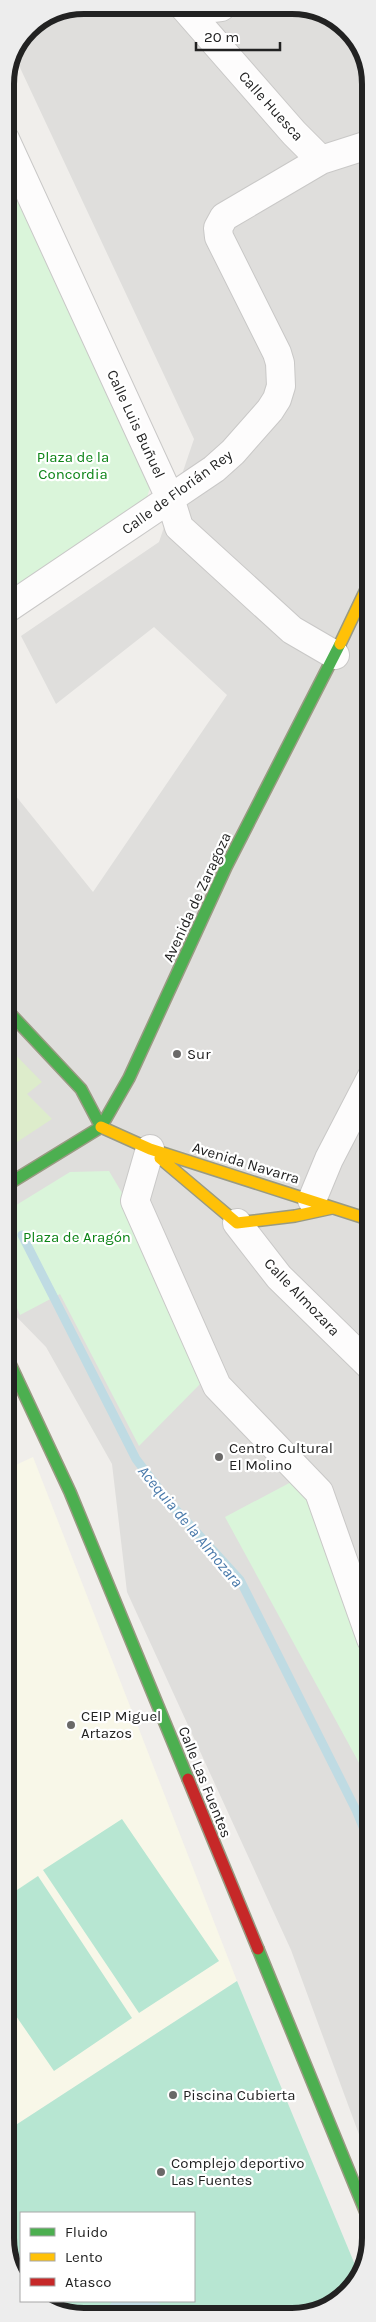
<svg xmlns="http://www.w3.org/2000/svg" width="376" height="2322" font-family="Karla,sans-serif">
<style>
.residential{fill:#dfdedc}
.education{fill:#f8f7e8}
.grass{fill:#ddeccb}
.park{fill:#daf5da}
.pitch{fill:#b7e6d2}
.water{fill:#bfdbe3}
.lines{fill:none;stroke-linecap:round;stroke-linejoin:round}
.stream{stroke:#bfdbe3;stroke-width:9}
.street-casing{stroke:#c9c8c7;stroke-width:30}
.fast-casing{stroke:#999a82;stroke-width:14}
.slow-casing{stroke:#999a82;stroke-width:14}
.jam-casing{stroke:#999a82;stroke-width:14}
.street{stroke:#fdfcfc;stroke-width:28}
.fast{stroke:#4caf50;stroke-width:11}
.slow{stroke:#ffc107;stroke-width:11}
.jam{stroke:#c62828;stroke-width:11}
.poi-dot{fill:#6a6968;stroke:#fff;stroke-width:2}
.labels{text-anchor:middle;stroke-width:4.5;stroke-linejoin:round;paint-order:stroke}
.street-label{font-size:15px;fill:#222;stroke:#fff}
.park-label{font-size:15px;fill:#0c8416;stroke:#fff}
.poi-label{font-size:15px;fill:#222;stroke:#fff;text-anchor:start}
.water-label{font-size:16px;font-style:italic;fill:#4a7aab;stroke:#fff}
.rim{fill:none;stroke:#222;stroke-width:6}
</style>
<rect width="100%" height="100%" fill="#f0eeeb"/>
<path class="residential" d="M 83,5 L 313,8 L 352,32 L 371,78 L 371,2167 L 291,1950 L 127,1592 L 112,1464 L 46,1347 L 5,1305 L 5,786 L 7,785 L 93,892 L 227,695 L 154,627 L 56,704 L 21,636 L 159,542 L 194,439 L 15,57 L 28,28 Z"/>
<path class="education" d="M 33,1457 L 237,1981 L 5,2132 L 5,1470 Z"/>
<path class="grass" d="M 5,1044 L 42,1082 L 27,1094 L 52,1119 L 5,1150 Z"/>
<path class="park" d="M 5,163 L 151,484 L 147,498 L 5,596 Z
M 109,1171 L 128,1203 L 204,1380 L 139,1446 L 60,1294 L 20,1315 L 5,1279 L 5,1212 L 70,1172 Z
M 295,1480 L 312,1498 L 371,1662 L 371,1769 L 364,1772 L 225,1517 Z"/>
<path class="pitch" d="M 122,1819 L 219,1961 L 139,2013 L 43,1870 Z
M 38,1876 L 132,2018 L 54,2071 L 5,2000 L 5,1898 Z
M 237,1981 L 358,2272 L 351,2290 L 298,2317 L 63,2314 L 41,2301 L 194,2301 L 194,2213 L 21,2213 L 21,2283 L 5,2244 L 5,2132 Z"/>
<path class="water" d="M 113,2301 L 156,2301 L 175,2316 L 101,2315 Z"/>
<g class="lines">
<path class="stream" d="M 22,1235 L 136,1459 L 168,1501 L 240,1580 L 356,1810 L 371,1846"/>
<g class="street-casing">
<path id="street" d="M 183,6 L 294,133 L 321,160
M 188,11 L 221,7
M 5,139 L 170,498 L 179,527 L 292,630 L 335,655
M 5,610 L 214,469 L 233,452 L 270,410 L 277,399 L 281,386 L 280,363 L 277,353 L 219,237 L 218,228 L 224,217 L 321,160 L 371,144
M 150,1149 L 135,1201 L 217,1386 L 319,1492 L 371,1639
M 312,1200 L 329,1159 L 371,1078
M 237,1223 L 279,1277 L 371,1367"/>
</g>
<g class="fast-casing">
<path id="fast" d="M 5,1008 L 81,1089 L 101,1127
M 5,1186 L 101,1127 L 129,1078 L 226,867 L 340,644
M 5,1353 L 70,1492 L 188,1779
M 258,1949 L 371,2225"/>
</g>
<g class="slow-casing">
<path id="slow" d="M 340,644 L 371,579
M 101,1127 L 150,1149 L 371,1220
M 160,1158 L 237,1223 L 295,1216 L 332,1208"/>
</g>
<g class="jam-casing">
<path id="jam" d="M 188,1779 L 258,1949"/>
</g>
<use href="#street" class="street"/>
<use href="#fast" class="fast"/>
<use href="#slow" class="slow"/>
<use href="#jam" class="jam"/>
</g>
<g class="poi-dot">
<circle cx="177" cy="1054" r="5"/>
<circle cx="219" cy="1457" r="5"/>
<circle cx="71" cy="1725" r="5"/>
<circle cx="173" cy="2095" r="5"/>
<circle cx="161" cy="2172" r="5"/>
</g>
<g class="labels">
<g class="street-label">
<text transform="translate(271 106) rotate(48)" y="5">Calle Huesca</text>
<text transform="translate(136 424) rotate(65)" y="5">Calle Luis Buñuel</text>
<text transform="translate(177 492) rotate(-36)" y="5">Calle de Florián Rey</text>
<text transform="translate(197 897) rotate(-65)" y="5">Avenida de Zaragoza</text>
<text transform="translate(246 1163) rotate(17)" y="5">Avenida Navarra</text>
<text transform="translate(302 1297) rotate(46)" y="5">Calle Almozara</text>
<text transform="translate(205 1782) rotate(68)" y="5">Calle Las Fuentes</text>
</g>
<g class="park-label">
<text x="73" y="462">Plaza de la<tspan x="73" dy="17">Concordia</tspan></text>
<text x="77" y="1242">Plaza de Aragón</text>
</g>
<g class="poi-label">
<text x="187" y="1059">Sur</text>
<text x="229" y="1453">Centro Cultural<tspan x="229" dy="17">El Molino</tspan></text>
<text x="81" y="1721">CEIP Miguel<tspan x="81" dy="17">Artazos</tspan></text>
<text x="183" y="2100">Piscina Cubierta</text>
<text x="171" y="2168">Complejo deportivo<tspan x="171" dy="17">Las Fuentes</tspan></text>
</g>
<g class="water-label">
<text transform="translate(191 1526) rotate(50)" y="6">Acequia de la Almozara</text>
</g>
</g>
<path d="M0 0H376V2322H0ZM84 14H292A70 70 0 0 1 362 84V2238A70 70 0 0 1 292 2308H84A70 70 0 0 1 14 2238V84A70 70 0 0 1 84 14Z" fill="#ededed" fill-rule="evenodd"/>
<path class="rim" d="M84 14H292A70 70 0 0 1 362 84V2238A70 70 0 0 1 292 2308H84A70 70 0 0 1 14 2238V84A70 70 0 0 1 84 14Z"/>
<rect x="20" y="2212" width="175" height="90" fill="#ffffff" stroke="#a7a7a7"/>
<rect x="30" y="2228" width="25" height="8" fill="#4caf50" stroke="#a7a7a7"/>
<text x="65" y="2237" font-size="15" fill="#222222">Fluido</text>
<rect x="30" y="2253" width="25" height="8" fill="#ffc107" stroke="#a7a7a7"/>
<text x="65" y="2262" font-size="15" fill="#222222">Lento</text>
<rect x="30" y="2278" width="25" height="8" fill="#c62828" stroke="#a7a7a7"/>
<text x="65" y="2287" font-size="15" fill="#222222">Atasco</text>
<path d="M196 42v8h84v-8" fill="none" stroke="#222222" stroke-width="2.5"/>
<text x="204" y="42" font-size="15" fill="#222222" stroke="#ffffff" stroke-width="4" paint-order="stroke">20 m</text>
</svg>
